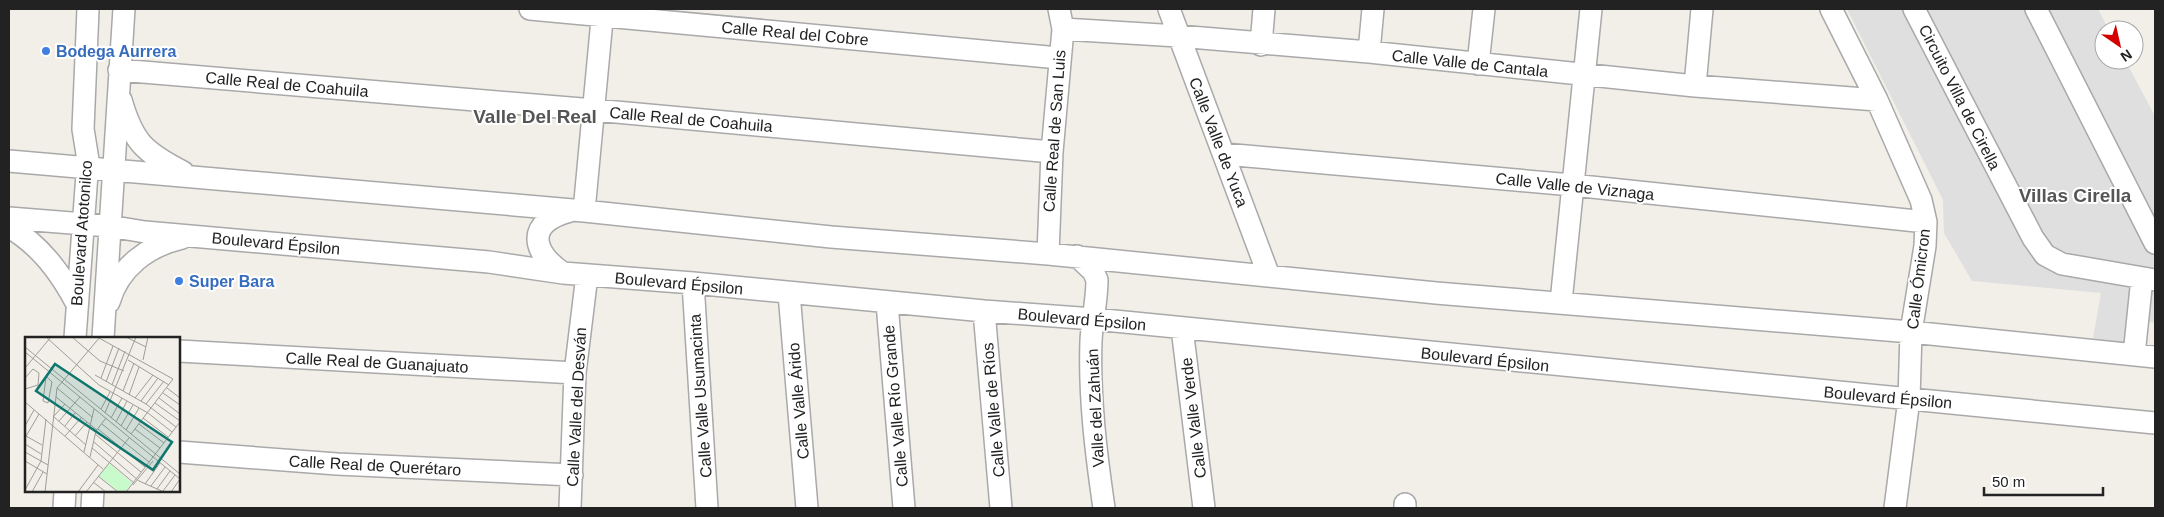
<svg xmlns="http://www.w3.org/2000/svg" width="2164" height="517" font-family="Helvetica,sans-serif">
<style>
.residential{fill:#e0dfdf}
.lines{fill:none;stroke-linecap:round;stroke-linejoin:round}
.minor-casing{stroke:#a9a9a9;stroke-width:24}
.minor{stroke:#fff;stroke-width:21}
.shop-dot{fill:#3f7fe0;stroke:#fff;stroke-width:2}
.labels{text-anchor:middle;stroke-width:4;stroke-linejoin:round;paint-order:stroke}
.street-label{font-size:16px;fill:#222;stroke:#fff}
.shop-label{font-size:16px;font-weight:bold;fill:#366cbe;stroke:#fff;text-anchor:start}
.quarter-label{font-size:19px;font-weight:bold;fill:#555;stroke:#fff}
.inset-road{fill:none;stroke:#9f9d99;stroke-width:1}
.view{fill:#0f766e;fill-opacity:0.15;stroke:#0f766e;stroke-width:2.5}
.inset-edge{fill:none;stroke:#222;stroke-width:2.5}
</style>
<rect width="100%" height="100%" fill="#f2efe9"/>
<path class="residential" d="M 1847,9 L 2098,9 L 2109,30 L 2104,30 L 2104,60 L 2125,60 L 2155,116 L 2155,323 L 2135,319 L 2124,344 L 2093,338 L 2101,293 L 1972,281 L 1944,233 L 1943,200 Z"/>
<g class="lines">
<g class="minor-casing">
<path id="minor" d="M 530,9 L 1059,58
M 1169,9 L 1269,276
M 1831,9 L 1877,100 L 1921,200 L 1926,222 L 1925,246 L 1911,332 L 1909,399 L 1895,508
M 1914,9 L 2033,238 L 2045,255 L 2062,264 L 2155,280
M 2036,9 L 2155,243
M 1063,29 L 1178,36 L 1369,52 L 1695,86 L 1877,100
M 1261,45 L 1264,9
M 1369,52 L 1373,9
M 1478,64 L 1484,9
M 119,70 L 594,110 L 1052,152
M 1695,86 L 1702,9
M 121,100 C 133,142 144,152 183,172
M 1224,154 L 1572,185 L 1926,222
M 9,161 L 584,211 L 831,237 L 1048,254 L 1436,293 L 1911,332 L 2155,357
M 584,211 L 603,9
M 9,218 L 109,226 L 145,232 L 489,262 L 563,273 L 693,283 L 984,311 L 1094,319 L 2155,423
M 9,227 C 40,245 60,272 77,304
M 1048,254 L 1052,152 L 1063,29 L 1059,9
M 1077,256 L 1093,271 L 1097,280 C 1097,301 1092,320 1091,341 C 1089,397 1096,453 1104,508
M 563,273 C 530,251 527,222 570,211
M 693,283 L 707,508
M 789,293 L 807,508
M 109,302 C 119,267 148,246 182,238
M 1561,302 L 1591,9
M 887,303 L 904,508
M 984,311 L 1001,508
M 1182,328 L 1204,508
M 75,338 L 88,160 L 83,129 L 88,9
M 103,338 L 124,9
M 179,351 L 575,373
M 2134,355 L 2142,278
M 179,452 L 337,464 L 572,475
M 1405,504 L 1405,508
M 64,508 L 65,491
M 92,508 L 93,491
M 570,508 L 575,373 L 587,275"/>
</g>
<use href="#minor" class="minor"/>
</g>
<g class="shop-dot">
<circle cx="46" cy="51" r="5"/>
<circle cx="179" cy="281" r="5"/>
</g>
<g class="labels">
<g class="street-label">
<text transform="translate(795 33) rotate(5)" y="6">Calle Real del Cobre</text>
<text transform="translate(1470 63) rotate(6)" y="6">Calle Valle de Cantala</text>
<text transform="translate(287 84) rotate(5)" y="6">Calle Real de Coahuila</text>
<text transform="translate(1960 97) rotate(63)" y="6">Circuito Villa de Cirella</text>
<text transform="translate(691 119) rotate(5)" y="6">Calle Real de Coahuila</text>
<text transform="translate(1054 131) rotate(-86)" y="6">Calle Real de San Luis</text>
<text transform="translate(1219 142) rotate(69)" y="6">Calle Valle de Yuca</text>
<text transform="translate(1575 186) rotate(6)" y="6">Calle Valle de Viznaga</text>
<text transform="translate(81 233) rotate(-86)" y="6">Boulevard Atotonilco</text>
<text transform="translate(276 243) rotate(5)" y="6">Boulevard Épsilon</text>
<text transform="translate(1918 279) rotate(-83)" y="6">Calle Ómicron</text>
<text transform="translate(679 283) rotate(5)" y="6">Boulevard Épsilon</text>
<text transform="translate(1082 319) rotate(5)" y="6">Boulevard Épsilon</text>
<text transform="translate(1485 359) rotate(6)" y="6">Boulevard Épsilon</text>
<text transform="translate(377 362) rotate(3)" y="6">Calle Real de Guanajuato</text>
<text transform="translate(700 396) rotate(-94)" y="6">Calle Valle Usumacinta</text>
<text transform="translate(1888 397) rotate(5)" y="6">Boulevard Épsilon</text>
<text transform="translate(798 401) rotate(-95)" y="6">Calle Valle Árido</text>
<text transform="translate(895 406) rotate(-95)" y="6">Calle Valle Río Grande</text>
<text transform="translate(576 407) rotate(-87)" y="6">Calle Valle del Desván</text>
<text transform="translate(1095 408) rotate(-93)" y="6">Valle del Zahuán</text>
<text transform="translate(993 410) rotate(-95)" y="6">Calle Valle de Ríos</text>
<text transform="translate(1193 418) rotate(-97)" y="6">Calle Valle Verde</text>
<text transform="translate(375 465) rotate(3)" y="6">Calle Real de Querétaro</text>
</g>
<g class="shop-label">
<text x="56" y="57">Bodega Aurrera</text>
<text x="189" y="287">Super Bara</text>
</g>
<g class="quarter-label">
<text x="535" y="123">Valle Del Real</text>
<text x="2075" y="202">Villas Cirella</text>
</g>
</g>
<g transform="translate(25 337)">
<rect width="155" height="155" fill="#f2efe9"/>
<path d="M 84,126 L 107,146 L 100,155 L 94,155 L 74,139 Z" fill="#c8facc"/>
<path class="inset-road" d="M 21,0 L 74,48 L 123,76 L 147,95M 47,0 L 75,24 L 99,34M 101,0 L 121,10M 74,1 L 148,42 L 106,97M 0,10 L 155,137M 0,15 L 155,142M 103,23 L 144,48M 118,23 L 123,0M 0,31 L 26,0M 70,38 L 121,67 L 151,90M 21,39 L 27,45 L 23,66 L 18,64 L 21,40 L 21,39 L 24,35M 0,41 L 8,32 L 14,36 L 13,48 L 0,52M 76,41 L 88,9M 81,45 L 94,11M 87,48 L 100,14M 32,51 L 67,80M 142,51 L 155,61M 98,54 L 109,26M 138,56 L 155,68M 104,58 L 114,30M 31,60 L 72,93M 110,61 L 128,38M 134,61 L 155,77M 116,64 L 133,41M 0,65 L 78,132M 130,66 L 155,84M 121,67 L 139,44M 76,72 L 85,55M 80,76 L 111,0M 28,80 L 40,67M 29,80 L 61,108M 86,81 L 97,61M 118,81 L 143,100M 34,84 L 55,60M 91,85 L 102,64M 77,87 L 124,125M 114,87 L 139,106M 0,89 L 9,73M 40,89 L 50,76M 96,89 L 108,68M 73,92 L 120,130M 110,92 L 135,111M 101,93 L 114,71M 70,97 L 116,135M 1,99 L 17,108M 40,99 L 56,81M 50,99 L 62,85M 0,101 L 14,77M 69,105 L 114,144 L 139,155M 0,107 L 16,117M 67,111 L 109,146M 0,115 L 23,128M 59,115 L 69,72M 65,120 L 71,94 L 81,81M 0,124 L 22,137M 73,139 L 93,155M 68,145 L 81,155M 120,147 L 135,126M 108,148 L 128,124M 126,149 L 140,130M 132,152 L 145,134M 0,153 L 16,124 L 21,82M 138,154 L 150,138M 7,155 L 18,135M 20,155 L 32,51 L 75,0M 53,155 L 73,128M 61,155 L 104,101M 101,155 L 155,85M 146,155 L 155,142"/>
<path class="view" d="M 30,27 L 147,105 L 128,133 L 11,54 Z"/>
<rect width="155" height="155" class="inset-edge"/>
</g>
<rect width="2164" height="517" fill="none" stroke="#222222" stroke-width="20"/>
<g transform="translate(2119 45) rotate(146)"><circle r="24" fill="#ffffff" stroke="#a7a7a7"/>
<path d="M0-4L9 19L0 12L-9 19Z" fill="#d40000"/>
<text y="-8" font-size="14" font-weight="bold" text-anchor="middle" fill="#222222">N</text>
</g>
<path d="M1984 487v8h119v-8" fill="none" stroke="#222222" stroke-width="2.5"/>
<text x="1992" y="487" font-size="15" fill="#222222" stroke="#ffffff" stroke-width="4" paint-order="stroke">50 m</text>
</svg>
